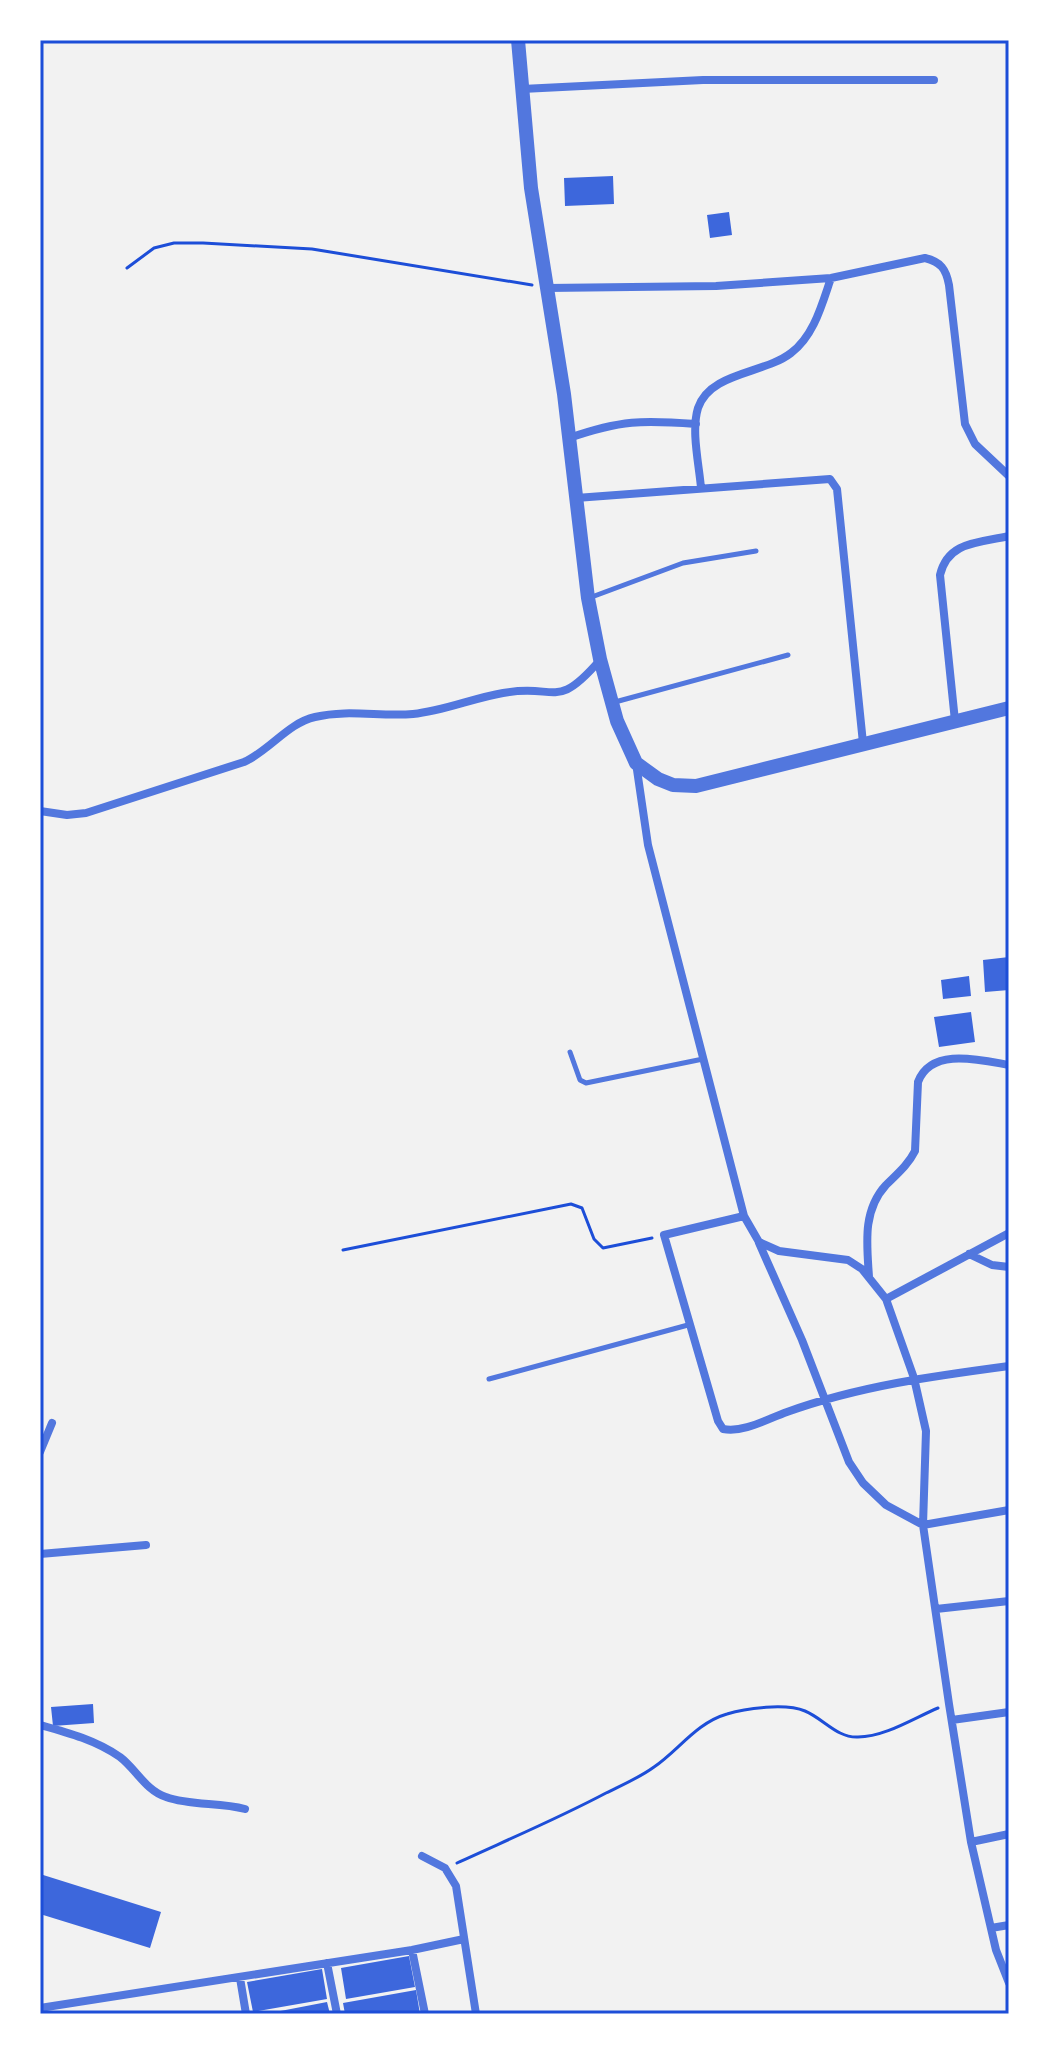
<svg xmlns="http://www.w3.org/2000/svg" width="1049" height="2054" font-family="'PT Sans',sans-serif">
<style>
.building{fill:#3d67dc}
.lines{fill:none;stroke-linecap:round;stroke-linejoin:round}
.path{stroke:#1d4ed8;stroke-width:3}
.service{stroke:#5277de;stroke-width:5}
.minor{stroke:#5277de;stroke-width:8}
.tertiary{stroke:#5277de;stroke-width:14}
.neatline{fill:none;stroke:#1d4ed8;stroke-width:3}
</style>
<rect width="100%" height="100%" fill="#f2f2f2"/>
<path class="building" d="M 613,176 L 614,204 L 565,206 L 564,178 Z
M 729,212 L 732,235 L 710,238 L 707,215 Z
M 1009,957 L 1009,990 L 985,992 L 983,960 Z
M 969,976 L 971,996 L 943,999 L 941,980 Z
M 971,1012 L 975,1042 L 939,1047 L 934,1017 Z
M 93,1704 L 94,1723 L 53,1726 L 51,1707 Z
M 40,1874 L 161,1912 L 150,1948 L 40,1914 Z
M 409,1956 L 415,1987 L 346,1999 L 341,1968 Z
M 322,1969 L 327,1999 L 253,2012 L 247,1982 Z
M 416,1990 L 420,2014 L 345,2014 L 343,2003 Z
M 327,2002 L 330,2014 L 270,2014 L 270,2013 Z"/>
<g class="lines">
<path class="path" d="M 127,268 L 154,248 L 174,243 L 203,243 L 312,249 L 532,285
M 343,1250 L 571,1204 L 582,1208 L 594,1239 L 603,1248 L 652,1238
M 457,1863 C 507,1840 557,1819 606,1793 C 622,1785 639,1778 654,1767 C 679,1750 696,1723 727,1714 C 746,1708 786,1703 805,1711 C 824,1719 837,1738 858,1737 C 885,1737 914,1718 938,1708"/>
<path class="service" d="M 589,598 L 683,563 L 756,551
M 615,702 L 788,655
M 570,1052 L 580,1080 L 586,1083 L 703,1059
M 489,1379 L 688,1325"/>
<path class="minor" d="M 522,89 L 703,80 L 934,80
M 547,288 L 716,286 L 831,278 L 925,258 C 941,262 946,269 949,285 L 965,424 L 975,444 L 1009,476
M 569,438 C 621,420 642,420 696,424
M 701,488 C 699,464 691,431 698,408 C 710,372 764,374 791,353 C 814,336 822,304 831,278
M 576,498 L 830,479 L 837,489 L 863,743
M 955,721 L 940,575 C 948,541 979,543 1009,536
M 636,763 L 648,845 L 744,1216 L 759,1242 L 779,1251 L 848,1260 L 862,1269 L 886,1299 L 914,1378 L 926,1431 L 923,1525 L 949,1704 L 971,1842 L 996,1950 L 1009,1983
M 40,811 L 67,815 L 86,813 L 244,762 C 269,751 288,723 315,717 C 348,709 381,717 413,714 C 444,711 473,698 503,693 C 557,683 555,712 600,660
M 744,1216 L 664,1235 L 718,1421 L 723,1429 C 744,1433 767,1419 787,1412 C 859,1386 934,1376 1009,1366
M 759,1243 L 802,1340 L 849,1462 L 863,1483 L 886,1505 L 923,1525 L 1009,1510
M 969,1254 L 992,1265 L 1009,1267
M 869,1277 C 867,1245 862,1211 886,1185 C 897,1174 908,1165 915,1151 L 918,1082 C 931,1047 980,1060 1009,1065
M 886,1299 L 1009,1233
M 40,1452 L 52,1423
M 40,1554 L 146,1545
M 936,1609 L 1009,1601
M 952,1720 L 1009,1712
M 40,1725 C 69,1733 95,1740 120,1757 C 136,1769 146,1791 166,1797 C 191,1806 219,1802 245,1809
M 971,1842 L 1009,1834
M 422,1856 L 445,1868 L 456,1886 L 476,2014
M 991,1928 L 1009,1925
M 412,1950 L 425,2014
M 327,1963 L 337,2014
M 240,1978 L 246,2014
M 40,2008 L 412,1950 L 464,1939"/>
<path class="tertiary" d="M 518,40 L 531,188 L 564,394 L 588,598 L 600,659 L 617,721 L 636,763 L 658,779 L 673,785 L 696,786 L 1009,708"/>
</g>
<rect width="1049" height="2054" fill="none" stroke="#ffffff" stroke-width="84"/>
<rect x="42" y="42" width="965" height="1970" class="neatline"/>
</svg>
